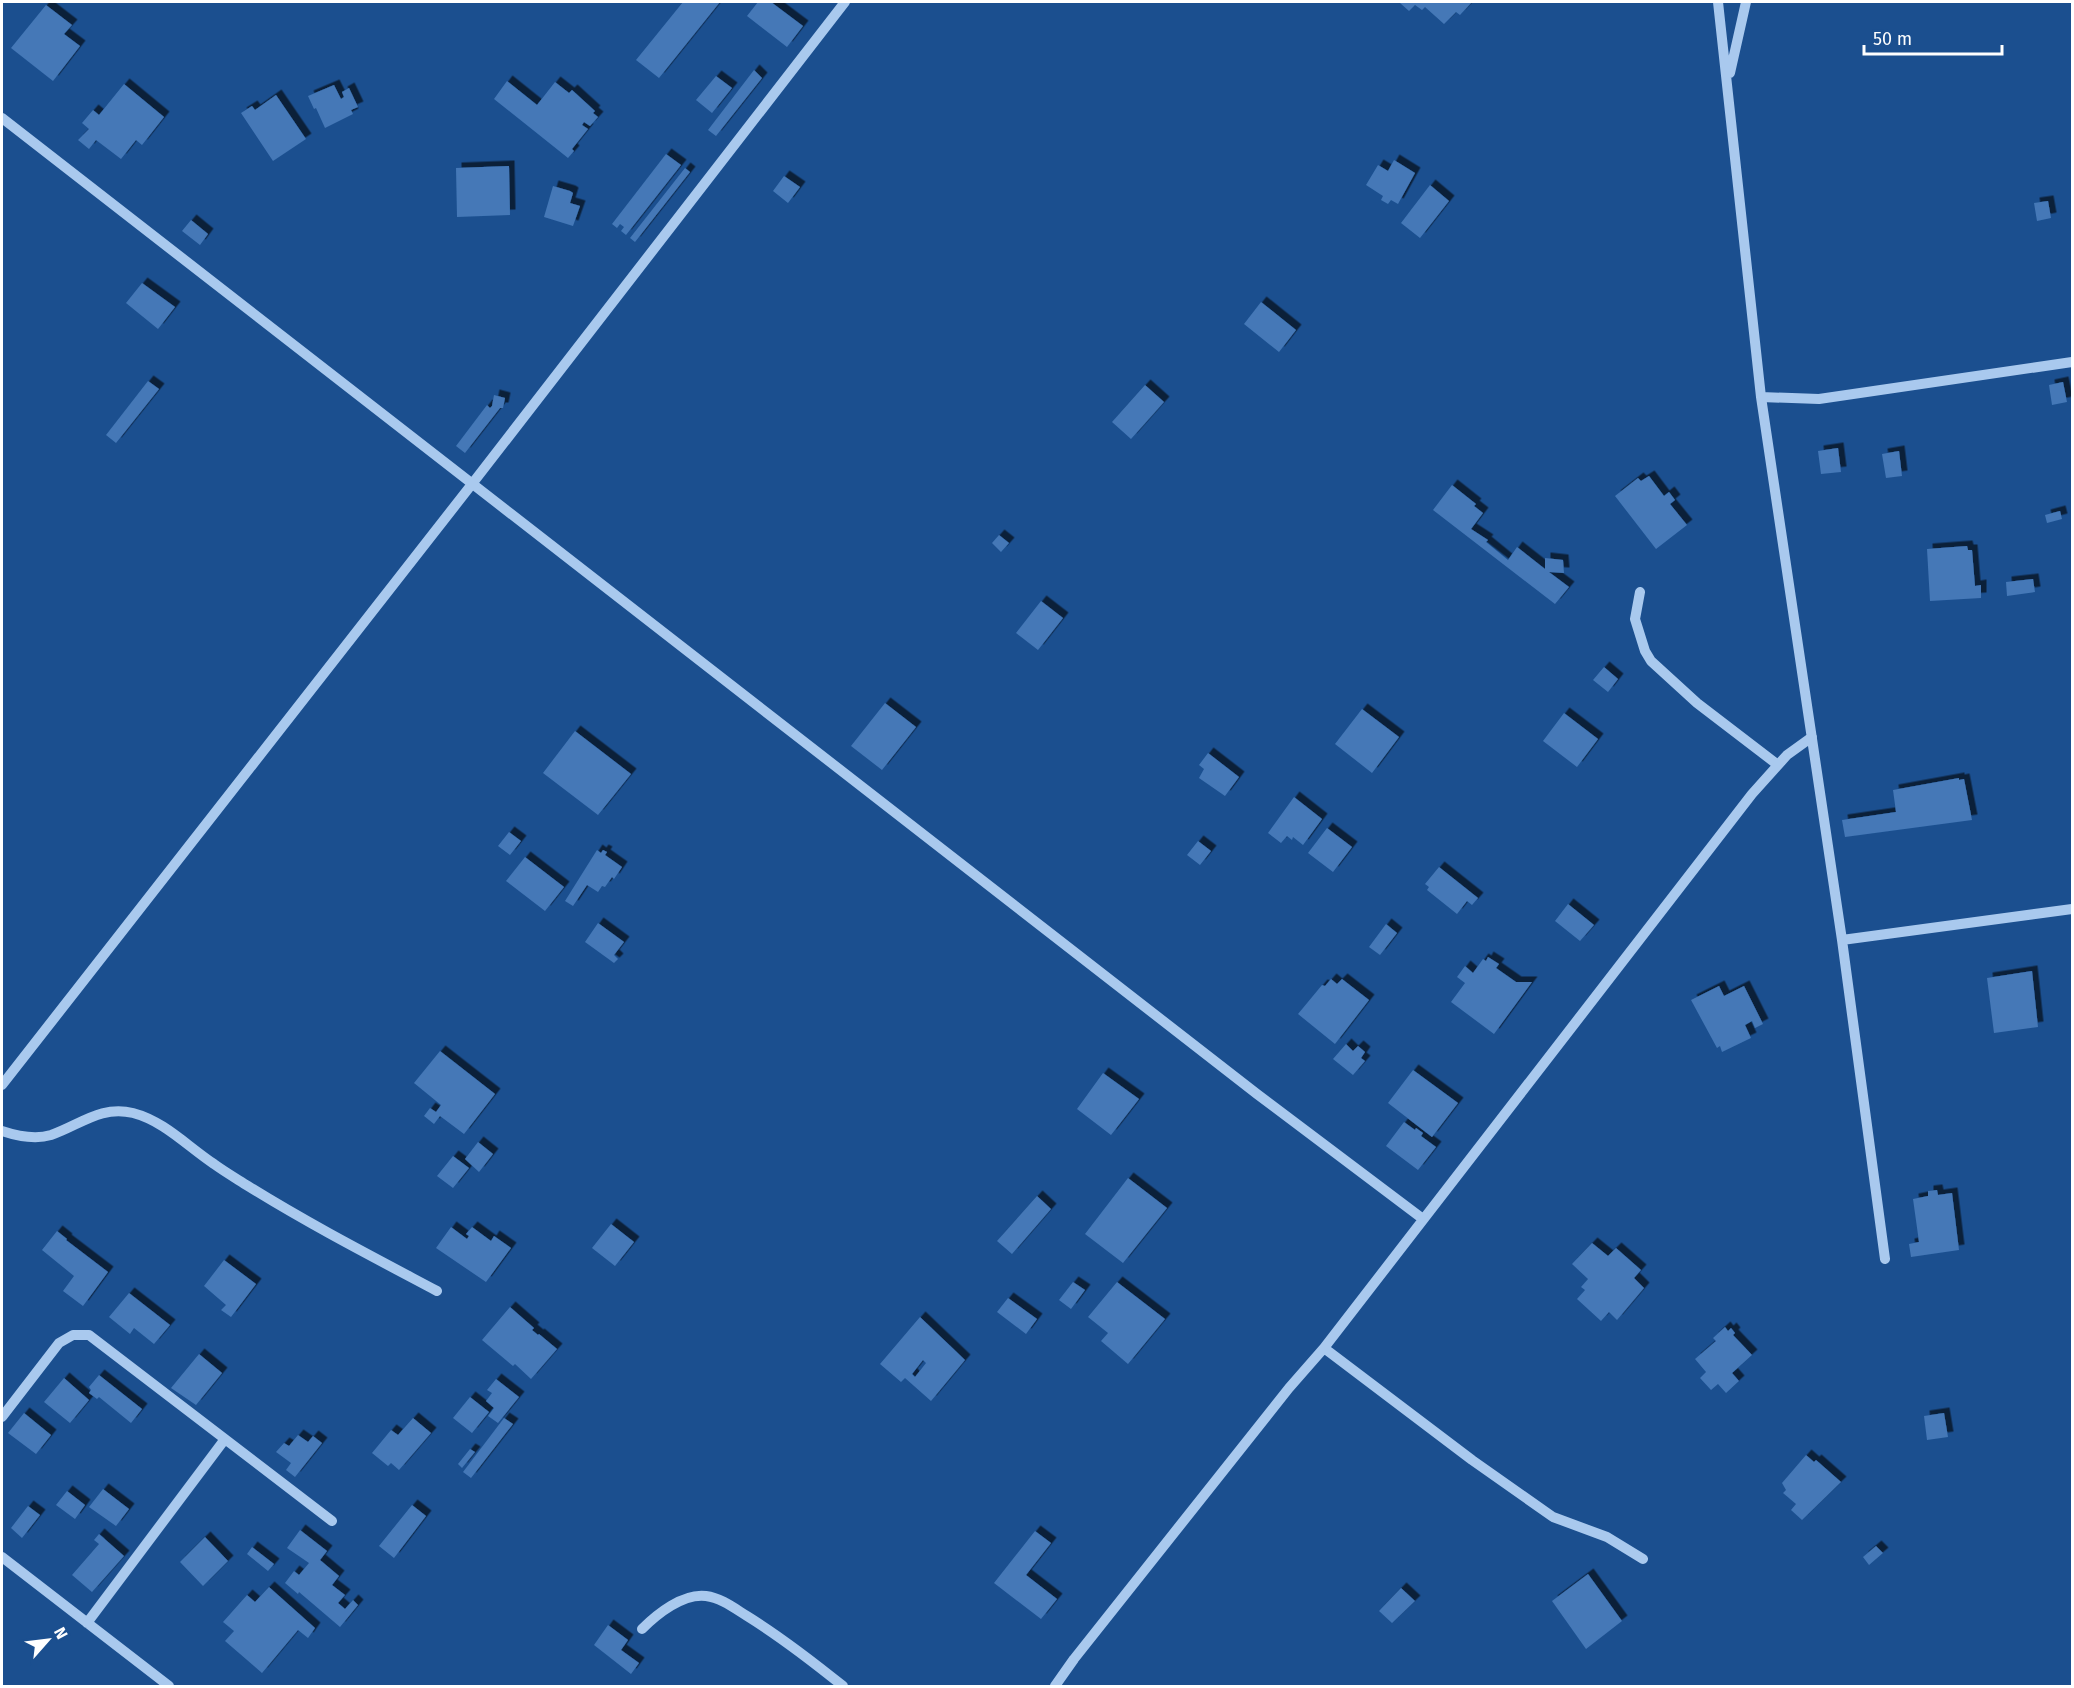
<svg xmlns="http://www.w3.org/2000/svg" width="2074" height="1688" font-family="'Fira Sans',sans-serif">
<style>
.building{fill:#4478b7;fill-rule:evenodd;filter:url(#shadow)}
.lines{fill:none;stroke-linecap:round;stroke-linejoin:round}
.minor{stroke:#a9c9ee;stroke-width:10}
</style>
<defs>
<filter id="shadow"><feDropShadow dx="5.5" dy="-5.5" stdDeviation="0" flood-color="#0009"/></filter>
</defs>
<rect width="100%" height="100%" fill="#1b4f8f"/>
<path class="building" d="M 683,2 L 720,2 L 659,78 L 636,60 Z
M 758,2 L 771,2 L 803,26 L 787,47 L 747,16 Z
M 1401,2 L 1472,2 L 1460,15 L 1456,12 L 1444,24 L 1425,7 L 1422,10 L 1415,5 L 1409,11 L 1400,3 Z
M 46,5 L 72,25 L 64,34 L 80,46 L 53,81 L 11,48 Z
M 754,70 L 762,78 L 716,136 L 708,130 Z
M 716,76 L 732,88 L 712,113 L 696,100 Z
M 507,81 L 537,105 L 555,82 L 569,93 L 572,90 L 595,111 L 593,113 L 598,117 L 590,126 L 584,122 L 582,125 L 588,129 L 572,149 L 574,151 L 568,158 L 494,99 Z
M 124,84 L 164,117 L 142,145 L 136,140 L 121,159 L 96,140 L 89,149 L 78,140 L 89,129 L 82,123 L 93,110 L 99,115 Z
M 334,85 L 341,99 L 344,97 L 342,92 L 349,88 L 358,107 L 351,110 L 353,114 L 325,128 L 316,108 L 314,109 L 308,96 Z
M 276,95 L 306,139 L 273,161 L 241,113 L 252,106 L 255,110 Z
M 666,154 L 681,165 L 626,235 L 621,231 L 624,227 L 620,224 L 617,228 L 612,224 Z
M 1394,160 L 1415,173 L 1398,204 L 1391,200 L 1388,204 L 1381,200 L 1383,196 L 1366,185 L 1378,165 L 1388,171 Z
M 509,166 L 510,215 L 457,217 L 456,168 Z
M 685,168 L 690,172 L 635,242 L 630,238 Z
M 784,176 L 800,187 L 788,203 L 773,191 Z
M 1430,185 L 1449,201 L 1420,238 L 1401,223 Z
M 553,186 L 570,191 L 573,193 L 570,203 L 580,206 L 573,226 L 544,217 Z
M 2048,201 L 2051,218 L 2037,221 L 2034,203 Z
M 191,220 L 208,234 L 200,245 L 182,231 Z
M 142,283 L 175,307 L 158,329 L 126,303 Z
M 1261,302 L 1296,330 L 1279,352 L 1244,324 Z
M 148,381 L 159,389 L 116,443 L 106,435 Z
M 2063,382 L 2067,402 L 2052,405 L 2049,385 Z
M 1145,385 L 1164,402 L 1131,439 L 1112,422 Z
M 494,395 L 505,398 L 503,408 L 500,408 L 465,453 L 456,446 L 487,405 L 490,408 L 492,406 Z
M 1838,448 L 1841,472 L 1821,474 L 1818,451 Z
M 1899,451 L 1902,476 L 1886,478 L 1882,454 Z
M 1649,476 L 1664,496 L 1669,492 L 1675,500 L 1670,504 L 1687,525 L 1656,549 L 1615,496 L 1638,478 L 1641,481 Z
M 1452,485 L 1476,504 L 1474,506 L 1483,513 L 1471,529 L 1488,540 L 1486,542 L 1508,560 L 1517,547 L 1545,569 L 1545,558 L 1563,560 L 1564,573 L 1549,572 L 1569,587 L 1555,604 L 1433,510 Z
M 2060,511 L 2062,519 L 2047,523 L 2045,515 Z
M 999,535 L 1009,543 L 1001,552 L 992,543 Z
M 1967,546 L 1968,550 L 1972,550 L 1975,586 L 1981,585 L 1981,598 L 1930,601 L 1927,549 Z
M 2033,579 L 2035,592 L 2007,596 L 2006,582 Z
M 1041,601 L 1063,618 L 1038,650 L 1016,633 Z
M 1604,667 L 1618,679 L 1608,692 L 1593,680 Z
M 885,703 L 916,727 L 882,770 L 851,746 Z
M 1362,709 L 1399,737 L 1372,773 L 1335,744 Z
M 1564,713 L 1598,739 L 1577,767 L 1543,741 Z
M 575,731 L 631,774 L 598,815 L 543,773 Z
M 1208,753 L 1239,777 L 1225,796 L 1199,778 L 1204,769 L 1199,765 Z
M 1959,778 L 1959,780 L 1964,779 L 1972,820 L 1845,837 L 1842,820 L 1896,812 L 1893,790 Z
M 1294,797 L 1322,819 L 1303,845 L 1293,837 L 1292,840 L 1287,836 L 1281,843 L 1268,833 Z
M 1327,828 L 1352,847 L 1333,872 L 1308,853 Z
M 509,832 L 521,841 L 510,855 L 498,846 Z
M 1198,841 L 1211,851 L 1200,865 L 1187,855 Z
M 597,850 L 601,853 L 603,850 L 607,852 L 605,855 L 622,867 L 614,879 L 612,877 L 605,887 L 602,886 L 598,892 L 587,885 L 573,906 L 565,901 Z
M 525,857 L 564,887 L 545,911 L 506,881 Z
M 1439,867 L 1478,898 L 1472,905 L 1467,901 L 1457,914 L 1427,890 L 1429,887 L 1425,884 Z
M 1568,904 L 1594,925 L 1580,941 L 1555,921 Z
M 598,923 L 624,942 L 614,955 L 618,959 L 614,963 L 585,942 Z
M 1386,924 L 1397,933 L 1380,955 L 1369,947 Z
M 1488,957 L 1499,964 L 1496,968 L 1516,982 L 1532,982 L 1494,1034 L 1451,1002 L 1465,983 L 1457,977 L 1465,966 L 1473,973 L 1483,959 L 1486,961 Z
M 2032,971 L 2038,1027 L 1994,1033 L 1987,978 Z
M 1331,979 L 1337,984 L 1342,979 L 1369,1000 L 1335,1044 L 1298,1014 L 1322,985 L 1325,986 Z
M 1719,986 L 1724,996 L 1744,986 L 1763,1024 L 1755,1028 L 1752,1021 L 1745,1025 L 1751,1038 L 1722,1052 L 1720,1046 L 1717,1048 L 1691,1000 Z
M 1346,1044 L 1353,1051 L 1358,1046 L 1365,1052 L 1361,1058 L 1365,1061 L 1353,1075 L 1333,1059 Z
M 440,1051 L 495,1094 L 464,1134 L 440,1116 L 434,1124 L 424,1116 L 430,1108 L 436,1112 L 441,1105 L 414,1083 Z
M 1413,1070 L 1458,1103 L 1432,1137 L 1388,1103 Z
M 1103,1073 L 1139,1099 L 1111,1135 L 1077,1109 Z
M 1404,1122 L 1415,1130 L 1416,1128 L 1423,1133 L 1421,1136 L 1436,1147 L 1418,1170 L 1386,1146 Z
M 478,1142 L 493,1154 L 479,1172 L 465,1159 Z
M 453,1156 L 469,1168 L 453,1188 L 437,1176 Z
M 1128,1178 L 1167,1208 L 1123,1263 L 1085,1234 Z
M 1937,1190 L 1938,1195 L 1952,1193 L 1959,1250 L 1911,1257 L 1909,1244 L 1919,1242 L 1913,1199 L 1928,1196 L 1928,1191 Z
M 1037,1196 L 1051,1209 L 1012,1254 L 997,1241 Z
M 611,1224 L 634,1242 L 615,1266 L 592,1248 Z
M 451,1227 L 467,1239 L 469,1236 L 466,1234 L 472,1227 L 491,1241 L 494,1236 L 511,1248 L 486,1282 L 436,1248 Z
M 57,1231 L 67,1239 L 66,1240 L 108,1272 L 83,1306 L 63,1291 L 74,1276 L 42,1250 Z
M 1592,1243 L 1608,1256 L 1616,1248 L 1641,1270 L 1634,1278 L 1644,1288 L 1617,1320 L 1609,1312 L 1601,1321 L 1577,1299 L 1585,1290 L 1581,1287 L 1588,1279 L 1572,1264 Z
M 224,1260 L 256,1284 L 231,1317 L 221,1310 L 226,1305 L 204,1286 Z
M 1073,1282 L 1085,1290 L 1071,1309 L 1059,1300 Z
M 1117,1282 L 1165,1319 L 1128,1364 L 1101,1341 L 1108,1333 L 1088,1317 Z
M 129,1293 L 170,1325 L 154,1344 L 134,1328 L 130,1334 L 109,1317 Z
M 1008,1298 L 1037,1319 L 1026,1334 L 997,1312 Z
M 510,1307 L 534,1328 L 532,1330 L 538,1335 L 539,1334 L 557,1349 L 531,1379 L 515,1364 L 513,1366 L 482,1340 Z
M 920,1317 L 965,1360 L 931,1401 L 905,1378 L 901,1382 L 880,1364 ZM 923,1360 L 926,1363 L 915,1377 L 912,1374 Z
M 1725,1327 L 1728,1331 L 1731,1328 L 1735,1333 L 1733,1335 L 1752,1355 L 1732,1373 L 1739,1381 L 1726,1393 L 1718,1384 L 1711,1390 L 1700,1378 L 1706,1372 L 1695,1359 L 1716,1341 L 1713,1338 Z
M 199,1354 L 222,1373 L 196,1405 L 171,1388 Z
M 99,1375 L 142,1409 L 131,1423 L 99,1397 L 97,1399 L 89,1393 L 91,1390 L 89,1387 Z
M 64,1378 L 89,1400 L 70,1423 L 44,1402 Z
M 496,1379 L 519,1397 L 498,1423 L 488,1416 L 494,1408 L 486,1401 L 492,1393 L 487,1390 Z
M 470,1397 L 489,1412 L 472,1433 L 453,1418 Z
M 24,1413 L 51,1435 L 36,1454 L 8,1433 Z
M 1944,1413 L 1948,1437 L 1927,1440 L 1924,1416 Z
M 413,1418 L 431,1433 L 399,1470 L 391,1463 L 388,1466 L 372,1453 L 391,1430 L 398,1435 Z
M 504,1418 L 513,1424 L 471,1478 L 463,1472 Z
M 298,1435 L 308,1442 L 313,1436 L 322,1443 L 295,1477 L 286,1470 L 291,1463 L 276,1452 L 284,1443 L 289,1446 Z
M 470,1449 L 475,1452 L 462,1468 L 458,1464 Z
M 1806,1455 L 1814,1462 L 1816,1460 L 1841,1482 L 1802,1520 L 1791,1510 L 1796,1504 L 1783,1493 L 1786,1490 L 1782,1483 Z
M 103,1489 L 129,1509 L 116,1526 L 89,1507 Z
M 67,1491 L 85,1505 L 75,1519 L 56,1505 Z
M 412,1505 L 426,1516 L 394,1558 L 379,1546 Z
M 28,1506 L 40,1515 L 22,1538 L 11,1528 Z
M 300,1530 L 327,1551 L 320,1560 L 339,1576 L 332,1585 L 345,1595 L 338,1603 L 345,1609 L 353,1600 L 358,1605 L 340,1627 L 299,1592 L 298,1594 L 285,1583 L 294,1571 L 299,1575 L 309,1563 L 287,1548 Z
M 1035,1531 L 1051,1543 L 1026,1575 L 1057,1599 L 1041,1619 L 994,1583 Z
M 99,1534 L 124,1556 L 92,1592 L 72,1575 L 99,1544 L 94,1540 Z
M 205,1537 L 228,1561 L 203,1586 L 180,1562 Z
M 1876,1546 L 1883,1553 L 1869,1565 L 1863,1557 Z
M 252,1547 L 274,1564 L 268,1571 L 247,1554 Z
M 1588,1574 L 1622,1621 L 1586,1649 L 1552,1601 Z
M 269,1587 L 315,1628 L 308,1638 L 298,1630 L 262,1673 L 225,1641 L 234,1631 L 223,1622 L 247,1595 L 255,1602 Z
M 1401,1588 L 1415,1601 L 1392,1623 L 1379,1611 Z
M 608,1625 L 628,1640 L 621,1650 L 639,1663 L 631,1674 L 594,1645 Z"/>
<g class="lines">
<path class="minor" d="M 1718,2 L 1761,397 L 1842,940 L 1885,1259
M 1730,73 L 1746,2
M 2,118 L 1257,1094 L 1423,1219
M 1761,397 L 1819,399 L 2072,362
M 1640,592 L 1635,619 L 1645,651 L 1651,661 L 1697,703 L 1778,765
M 1842,940 L 2072,909
M 2,1085 L 472,484 L 845,2
M 2,1131 C 17,1136 35,1140 51,1135 C 80,1125 101,1105 133,1113 C 164,1121 187,1146 214,1164 C 225,1172 237,1179 248,1186 C 309,1224 373,1257 437,1291
M 1324,1348 L 1472,1460 L 1553,1517 L 1607,1537 L 1643,1559
M 2,1417 L 59,1343 L 73,1335 L 89,1335 L 332,1521
M 2,1557 L 169,1686
M 87,1623 L 225,1439
M 642,1629 C 657,1614 683,1593 706,1596 C 721,1598 734,1608 747,1616 C 781,1637 812,1661 843,1686
M 1055,1686 L 1074,1659 L 1289,1388 L 1324,1348 L 1752,794 L 1787,755 L 1812,737"/>
</g>
<rect width="2074" height="1688" fill="none" stroke="#ffffff" stroke-width="6"/>
<g transform="translate(48 1640) rotate(62)" stroke="#1b4f8f" stroke-width="4.5" paint-order="stroke">
<path d="M0-4.5L10 22L0 15L-10 22Z" fill="#ffffff"/>
<text y="-9" font-size="16" font-weight="bold" text-anchor="middle" fill="#ffffff">N</text>
</g>
<path d="M1864 45v9h138v-9" fill="none" stroke="#ffffff" stroke-width="3"/>
<text x="1873" y="45" font-size="18" fill="#ffffff" stroke="#1b4f8f" stroke-width="4.5" paint-order="stroke">50 m</text>
</svg>
